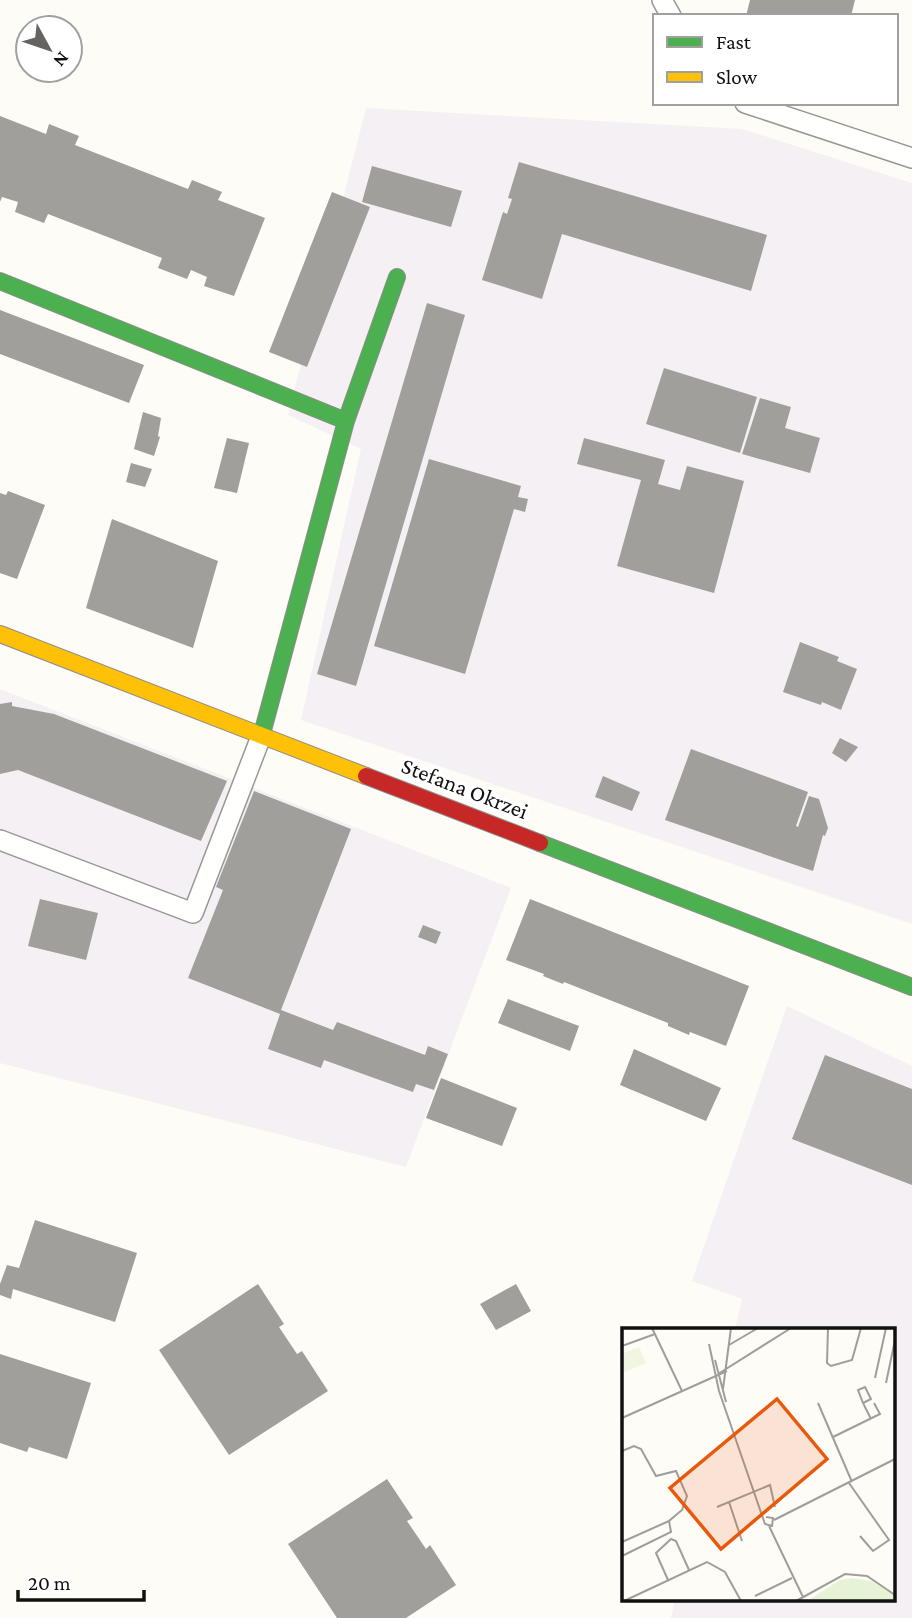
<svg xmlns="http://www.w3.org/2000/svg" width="912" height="1618" font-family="'Crimson Pro',serif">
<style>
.industrial{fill:#f5f0f3}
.building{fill:#a19f9c}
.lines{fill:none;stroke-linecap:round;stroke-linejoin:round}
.lane-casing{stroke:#979795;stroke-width:22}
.fast-casing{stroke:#8e8d8b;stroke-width:18}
.slow-casing{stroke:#8e8d8b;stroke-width:18}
.jam-casing{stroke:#8e8d8b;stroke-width:18}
.lane{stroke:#fffffe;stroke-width:19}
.fast{stroke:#4caf50;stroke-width:16}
.slow{stroke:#ffc107;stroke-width:16}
.jam{stroke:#c62828;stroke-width:16}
.labels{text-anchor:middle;stroke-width:7;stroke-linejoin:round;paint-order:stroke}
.street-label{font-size:23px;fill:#111;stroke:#fff}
.inset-road{fill:none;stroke:#9f9e9b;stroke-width:2}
.view{fill:#e8590c;fill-opacity:0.15;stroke:#e8590c;stroke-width:3.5}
.inset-edge{fill:none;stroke:#111;stroke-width:3.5}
</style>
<rect width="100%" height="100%" fill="#fdfcf7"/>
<path class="industrial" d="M 366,108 L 742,129 L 912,183 L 912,924 L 301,720 L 361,449 L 288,415 Z
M 0,689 L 511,888 L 406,1167 L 0,1063 Z
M 787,1006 L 912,1066 L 912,1618 L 671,1618 L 675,1599 L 893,1599 L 893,1329 L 735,1329 L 742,1299 L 692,1281 Z"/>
<path class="building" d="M 750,0 L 855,0 L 851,16 L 746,16 Z
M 0,116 L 46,134 L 49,124 L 79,136 L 75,145 L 188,189 L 192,180 L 222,192 L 218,200 L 265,218 L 234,296 L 204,286 L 207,277 L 191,270 L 187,279 L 158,268 L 162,258 L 48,214 L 44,223 L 15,212 L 18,202 L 2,197 L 0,202 Z
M 519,162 L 767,235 L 751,291 L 562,234 L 542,299 L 482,280 L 503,212 L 507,214 L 512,199 L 508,198 Z
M 372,166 L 462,191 L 451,227 L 362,202 Z
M 332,192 L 370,207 L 307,367 L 269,352 Z
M 427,303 L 465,315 L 356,686 L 317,674 Z
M 0,310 L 144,365 L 129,403 L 0,354 Z
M 664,368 L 757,397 L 740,453 L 646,424 Z
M 760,398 L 791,407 L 785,428 L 820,438 L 810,473 L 742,454 Z
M 143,412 L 161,418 L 158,436 L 160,437 L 154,456 L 134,449 Z
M 227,438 L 249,443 L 237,493 L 214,488 Z
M 584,438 L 665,460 L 658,484 L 680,490 L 687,466 L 744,481 L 714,593 L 617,566 L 641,480 L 577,464 Z
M 429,459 L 521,486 L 518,497 L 528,499 L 525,512 L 514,509 L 465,674 L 374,646 Z
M 131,463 L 152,469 L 145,487 L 126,482 Z
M 8,491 L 45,505 L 17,579 L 0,573 L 0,493 L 6,495 Z
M 112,519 L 218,561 L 193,648 L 86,608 Z
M 800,642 L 839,657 L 837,661 L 857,669 L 841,710 L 822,702 L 821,705 L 783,692 Z
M 12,702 L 12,706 L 54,714 L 227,781 L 201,841 L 18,770 L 0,774 L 0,704 Z
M 840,738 L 858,747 L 846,762 L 832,753 Z
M 691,749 L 808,792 L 796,826 L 798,827 L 809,796 L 819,799 L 828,828 L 825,836 L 823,835 L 813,871 L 665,820 Z
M 603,776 L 640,792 L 632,811 L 595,797 Z
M 254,791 L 351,829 L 281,1010 L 333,1030 L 337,1022 L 425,1055 L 428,1046 L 448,1054 L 434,1090 L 416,1084 L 413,1092 L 324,1060 L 321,1068 L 268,1049 L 280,1014 L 188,978 L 223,890 L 216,887 Z
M 40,899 L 98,913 L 86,960 L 28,946 Z
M 530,899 L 749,986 L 726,1046 L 690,1032 L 689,1035 L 668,1026 L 668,1023 L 564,982 L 563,984 L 543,976 L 544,974 L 506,960 Z
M 423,925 L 441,932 L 436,944 L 418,937 Z
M 508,999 L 579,1026 L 570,1051 L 498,1023 Z
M 634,1049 L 721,1088 L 706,1121 L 620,1085 Z
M 825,1055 L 912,1089 L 912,1185 L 792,1139 Z
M 441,1078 L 517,1108 L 502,1146 L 426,1118 Z
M 35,1220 L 137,1253 L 115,1322 L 13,1289 L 11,1299 L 0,1295 L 0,1284 L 7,1265 L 19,1268 Z
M 258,1284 L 284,1324 L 279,1327 L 297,1354 L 302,1351 L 328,1391 L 229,1455 L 159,1350 Z
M 516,1284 L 531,1311 L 496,1330 L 480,1304 Z
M 0,1354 L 91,1383 L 67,1459 L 29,1447 L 27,1452 L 0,1443 Z
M 387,1479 L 413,1518 L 407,1521 L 426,1549 L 430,1545 L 456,1585 L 406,1618 L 337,1618 L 288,1544 Z"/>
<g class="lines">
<g class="lane-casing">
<path id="lane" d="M 662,0 L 671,16
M 745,103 L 912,158
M 0,840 L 193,913 L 262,734"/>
</g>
<g class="fast-casing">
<path id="fast" d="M 0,281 L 346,421
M 262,734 L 346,421 L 397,277
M 540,843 L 912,987"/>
</g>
<g class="slow-casing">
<path id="slow" d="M 0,634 L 366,776"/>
</g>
<g class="jam-casing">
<path id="jam" d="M 366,776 L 540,843"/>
</g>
<use href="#lane" class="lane"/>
<use href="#fast" class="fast"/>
<use href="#slow" class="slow"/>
<use href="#jam" class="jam"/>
</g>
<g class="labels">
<g class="street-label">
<text transform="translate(465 788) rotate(21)" y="8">Stefana Okrzei</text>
</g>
</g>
<g transform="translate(622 1328)">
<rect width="273" height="273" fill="#fdfcf7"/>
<path d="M 231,250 L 249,253 L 273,267 L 273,273 L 185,273 L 218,252 Z" fill="#e7f3d7"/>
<path d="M 17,19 L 24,35 L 0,45 L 0,26 Z" fill="#f0f6e1"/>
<path class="inset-road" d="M 30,0 L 60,63M 206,0 L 205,35 L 209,38 L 230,32 L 239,0M 87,16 L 97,63 L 143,196 L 150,198 L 151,190 L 144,189M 107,17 L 136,0M 0,18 L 33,6M 93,32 L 104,74M 96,46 L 169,0M 253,50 L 264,0M 264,55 L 273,12M 101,61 L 109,0M 196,75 L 230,154M 241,75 L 236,62 L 243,59 L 249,71 L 241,75 L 249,91M 0,90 L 105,43M 211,109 L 258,86 L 252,75M 0,123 L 12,118 L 19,121 L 34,148 L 54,143 L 65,168 L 60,182 L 47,193 L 49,204 L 0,228M 227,155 L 267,212 L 251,223 L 238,208M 107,174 L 120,213M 95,179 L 148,157 L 153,179M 152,192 L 273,131M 147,198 L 181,269M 0,214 L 47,193M 46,252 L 34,225 L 49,211 L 54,213 L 67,242M 133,268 L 170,250M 2,273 L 85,234 L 103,244 L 119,273M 174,273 L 223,246 L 245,248 L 273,267"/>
<path class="view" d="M 155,71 L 205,131 L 99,221 L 48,160 Z"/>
<rect width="273" height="273" class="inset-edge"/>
</g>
<rect x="653" y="14" width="245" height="91" fill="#ffffff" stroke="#a0a0a0" stroke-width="2"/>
<rect x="667" y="37" width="35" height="10" fill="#4caf50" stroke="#a0a0a0" stroke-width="2"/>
<text x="716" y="49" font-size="21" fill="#111111">Fast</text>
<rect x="667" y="72" width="35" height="10" fill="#ffc107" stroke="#a0a0a0" stroke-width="2"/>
<text x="716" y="84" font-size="21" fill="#111111">Slow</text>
<g transform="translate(49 49) rotate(130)"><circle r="33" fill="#ffffff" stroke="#a0a0a0" stroke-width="2"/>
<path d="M0-5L12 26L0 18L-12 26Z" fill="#646362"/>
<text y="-10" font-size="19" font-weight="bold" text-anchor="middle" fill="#111111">N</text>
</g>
<path d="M18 1590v10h126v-10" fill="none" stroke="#111111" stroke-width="3.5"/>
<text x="28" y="1590" font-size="21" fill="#111111" stroke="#ffffff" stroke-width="5" paint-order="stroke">20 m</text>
</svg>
